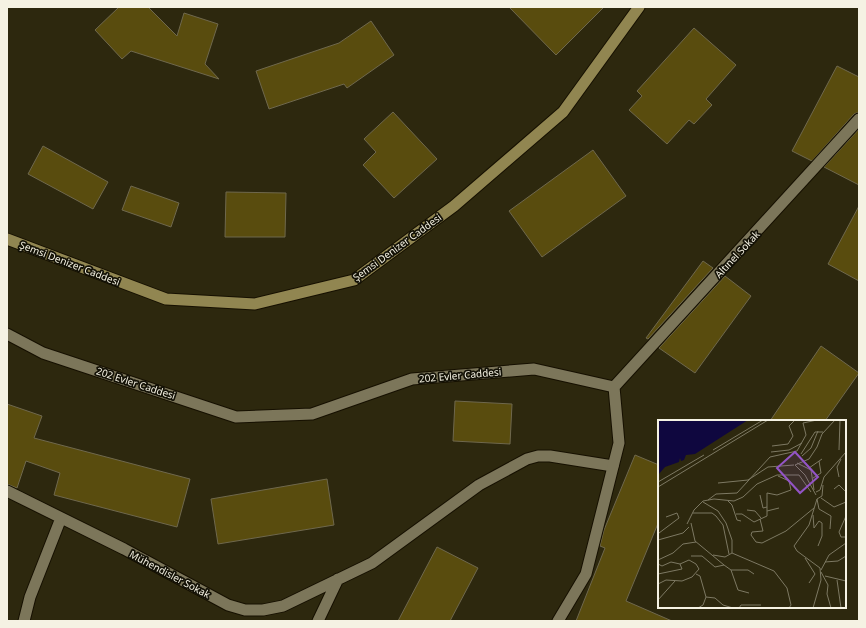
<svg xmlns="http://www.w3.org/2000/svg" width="866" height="628" font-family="'Noto Sans',sans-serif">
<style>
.building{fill:#594c0e;stroke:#6f684d}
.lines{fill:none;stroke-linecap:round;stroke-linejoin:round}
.minor-casing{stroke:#161000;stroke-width:13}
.tertiary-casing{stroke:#161000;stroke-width:13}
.secondary-casing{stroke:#161000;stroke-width:13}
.minor{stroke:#7c765a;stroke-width:11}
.tertiary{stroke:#7c765a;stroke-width:11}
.secondary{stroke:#918651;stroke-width:11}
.labels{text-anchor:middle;stroke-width:3.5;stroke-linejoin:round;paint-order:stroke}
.street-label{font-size:10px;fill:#f5f2e3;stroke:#131106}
.inset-road{fill:none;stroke:#7d7963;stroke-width:1}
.view{fill:#9354c6;fill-opacity:0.15;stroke:#9354c6;stroke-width:2}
.inset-edge{fill:none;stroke:#f5f2e3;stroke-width:2}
</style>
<rect width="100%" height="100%" fill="#2d280e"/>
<path class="building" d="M 119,7 L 148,7 L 177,36 L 184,13 L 218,24 L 205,64 L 219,79 L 131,51 L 122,59 L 95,30 Z
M 509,7 L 604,7 L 556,55 Z
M 371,21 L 394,55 L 347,88 L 344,84 L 269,109 L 256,71 L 339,43 Z
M 694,28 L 736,65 L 706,99 L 712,105 L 694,124 L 689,120 L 667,144 L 629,110 L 642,96 L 637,91 Z
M 837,66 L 859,77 L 859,112 L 854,114 L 812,161 L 792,151 Z
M 393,112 L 437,159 L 394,198 L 363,165 L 376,152 L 364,139 Z
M 859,129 L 859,185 L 824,167 Z
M 43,146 L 108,182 L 93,209 L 28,174 Z
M 593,150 L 626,196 L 542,257 L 509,211 Z
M 131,186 L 179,203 L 171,227 L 122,210 Z
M 226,192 L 286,193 L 285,237 L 225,237 Z
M 859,206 L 859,281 L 828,264 Z
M 703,261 L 713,268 L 648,339 L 646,338 Z
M 725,276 L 751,296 L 695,373 L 659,348 Z
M 821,346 L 859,373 L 825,421 L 770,421 Z
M 455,401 L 512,404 L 510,444 L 453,441 Z
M 7,404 L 42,416 L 34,438 L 190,479 L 177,527 L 54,495 L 60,473 L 26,461 L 17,488 L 7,484 Z
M 635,455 L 659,465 L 659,521 L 626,601 L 672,621 L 576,621 L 605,548 L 600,546 L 604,530 Z
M 327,479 L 334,525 L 218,544 L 211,499 Z
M 437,547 L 478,568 L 450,621 L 398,621 Z"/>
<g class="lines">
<g class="minor-casing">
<path id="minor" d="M 7,491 L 124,549 L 228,605 L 245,610 L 263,610 L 283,606 L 372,563 L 479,485 L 527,459 L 538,456 L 550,456 L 613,466
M 24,621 L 30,597 L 61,518
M 318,621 L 338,579"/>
</g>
<g class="tertiary-casing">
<path id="tertiary" d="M 7,334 L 43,353 L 236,417 L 312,414 L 412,379 L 534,369 L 614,387 L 619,443 L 586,574 L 558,621
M 614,387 L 859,119"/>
</g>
<g class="secondary-casing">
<path id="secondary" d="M 7,239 L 166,299 L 255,304 L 354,280 L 454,206 L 563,112 L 639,7"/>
</g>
<use href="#minor" class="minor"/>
<use href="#tertiary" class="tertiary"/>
<use href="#secondary" class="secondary"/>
</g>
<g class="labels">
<g class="street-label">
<text transform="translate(397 247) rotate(-36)" y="4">Şemsi Denizer Caddesi</text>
<text transform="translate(737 254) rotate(-47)" y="4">Altınel Sokak</text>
<text transform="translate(70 263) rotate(21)" y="4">Şemsi Denizer Caddesi</text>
<text transform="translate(460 375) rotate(-5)" y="4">202 Evler Caddesi</text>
<text transform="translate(136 383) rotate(18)" y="4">202 Evler Caddesi</text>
<text transform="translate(170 574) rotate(28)" y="4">Mühendisler Sokak</text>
</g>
</g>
<g transform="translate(658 420)">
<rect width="188" height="188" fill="#2d280e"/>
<path d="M 0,0 L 90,0 L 37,34 L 28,35 L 26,40 L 23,41 L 22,38 L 21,42 L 7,47 L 0,55 Z" fill="#0f073f"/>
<path class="inset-road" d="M 114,26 L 130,24 L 135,16 L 131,6 L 137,0M 55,30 L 105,0M 181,30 L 182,0M 113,32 L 131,30 L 144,23M 143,34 L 157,12 L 165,12M 144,36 L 153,28 L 160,11M 139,43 L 153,50 L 156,70M 151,48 L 164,39M 181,57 L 179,47 L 183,39M 155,58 L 163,53 L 161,41M 0,62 L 46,35M 60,63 L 90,60 L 110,47 L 136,45M 0,67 L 110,0M 176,69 L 181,65 L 188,72M 158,72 L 162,70 L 166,57 L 188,32M 102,75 L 105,88 L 109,87M 158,75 L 147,55 L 137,45 L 151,39 L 159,27 L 164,14 L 177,0M 163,78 L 176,87 L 188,82M 159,79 L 161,89 L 173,96 L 172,109M 159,79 L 164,76 L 165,65M 50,80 L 58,74 L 79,73 L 112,37 L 139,31 L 148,15 L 145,3 L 159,0M 70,81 L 74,85 L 79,100 L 83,101M 45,82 L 60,91 L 68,103 L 74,120 L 74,133M 89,90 L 97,91 L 103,98M 109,91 L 121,88M 35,93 L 54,93 L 58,96 L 65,105 L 71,134M 78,94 L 84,94 L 96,102 L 109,96 L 109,73 L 119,75 L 133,70 L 131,61 L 120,56M 155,95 L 156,108 L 161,101 L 164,103 L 164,116 L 160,126M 188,96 L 181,112 L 183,117 L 188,117M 102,99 L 105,111 L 94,112 L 93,115 L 98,122 L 104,123 L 128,111 L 156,88M 33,103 L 37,121 L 66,145 L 73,150 L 90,150 L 96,154M 29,104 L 36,90 L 45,81 L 56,79 L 76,81 L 85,77 L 99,64 L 119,55 L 141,55 L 153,72M 1,113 L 21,98 L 19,93 L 8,97M 0,120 L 25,113 L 31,107M 55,135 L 67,137 L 74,133 L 116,151 L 129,168 L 133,185 L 131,188M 33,136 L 44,136 L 57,147 L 66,145M 147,138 L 157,154 L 151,163M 0,140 L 15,133 L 25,124 L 38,122M 167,142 L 180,141 L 188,136M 0,144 L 4,146 L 13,142 L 22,144 L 31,140 L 38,144 L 41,149 L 34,157 L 24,161 L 8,160 L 0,164M 73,150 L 80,170 L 91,173M 163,150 L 171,135 L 188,123M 163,152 L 170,165 L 169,174 L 173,188M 0,154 L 24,149 L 22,144M 38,154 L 42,156 L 48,177 L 45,185 L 40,188M 167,156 L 188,161M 179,160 L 183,188M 48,177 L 57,178 L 65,185 L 75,188M 0,180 L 17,161M 81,188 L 83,185 L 103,185M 155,188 L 163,160 L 162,148 L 139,131 L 136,126 L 151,105 L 159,79"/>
<path class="view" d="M 137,32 L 160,57 L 142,73 L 119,48 Z"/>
<rect width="188" height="188" class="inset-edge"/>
</g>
<rect width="866" height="628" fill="none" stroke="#f5f2e3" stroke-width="16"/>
</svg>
